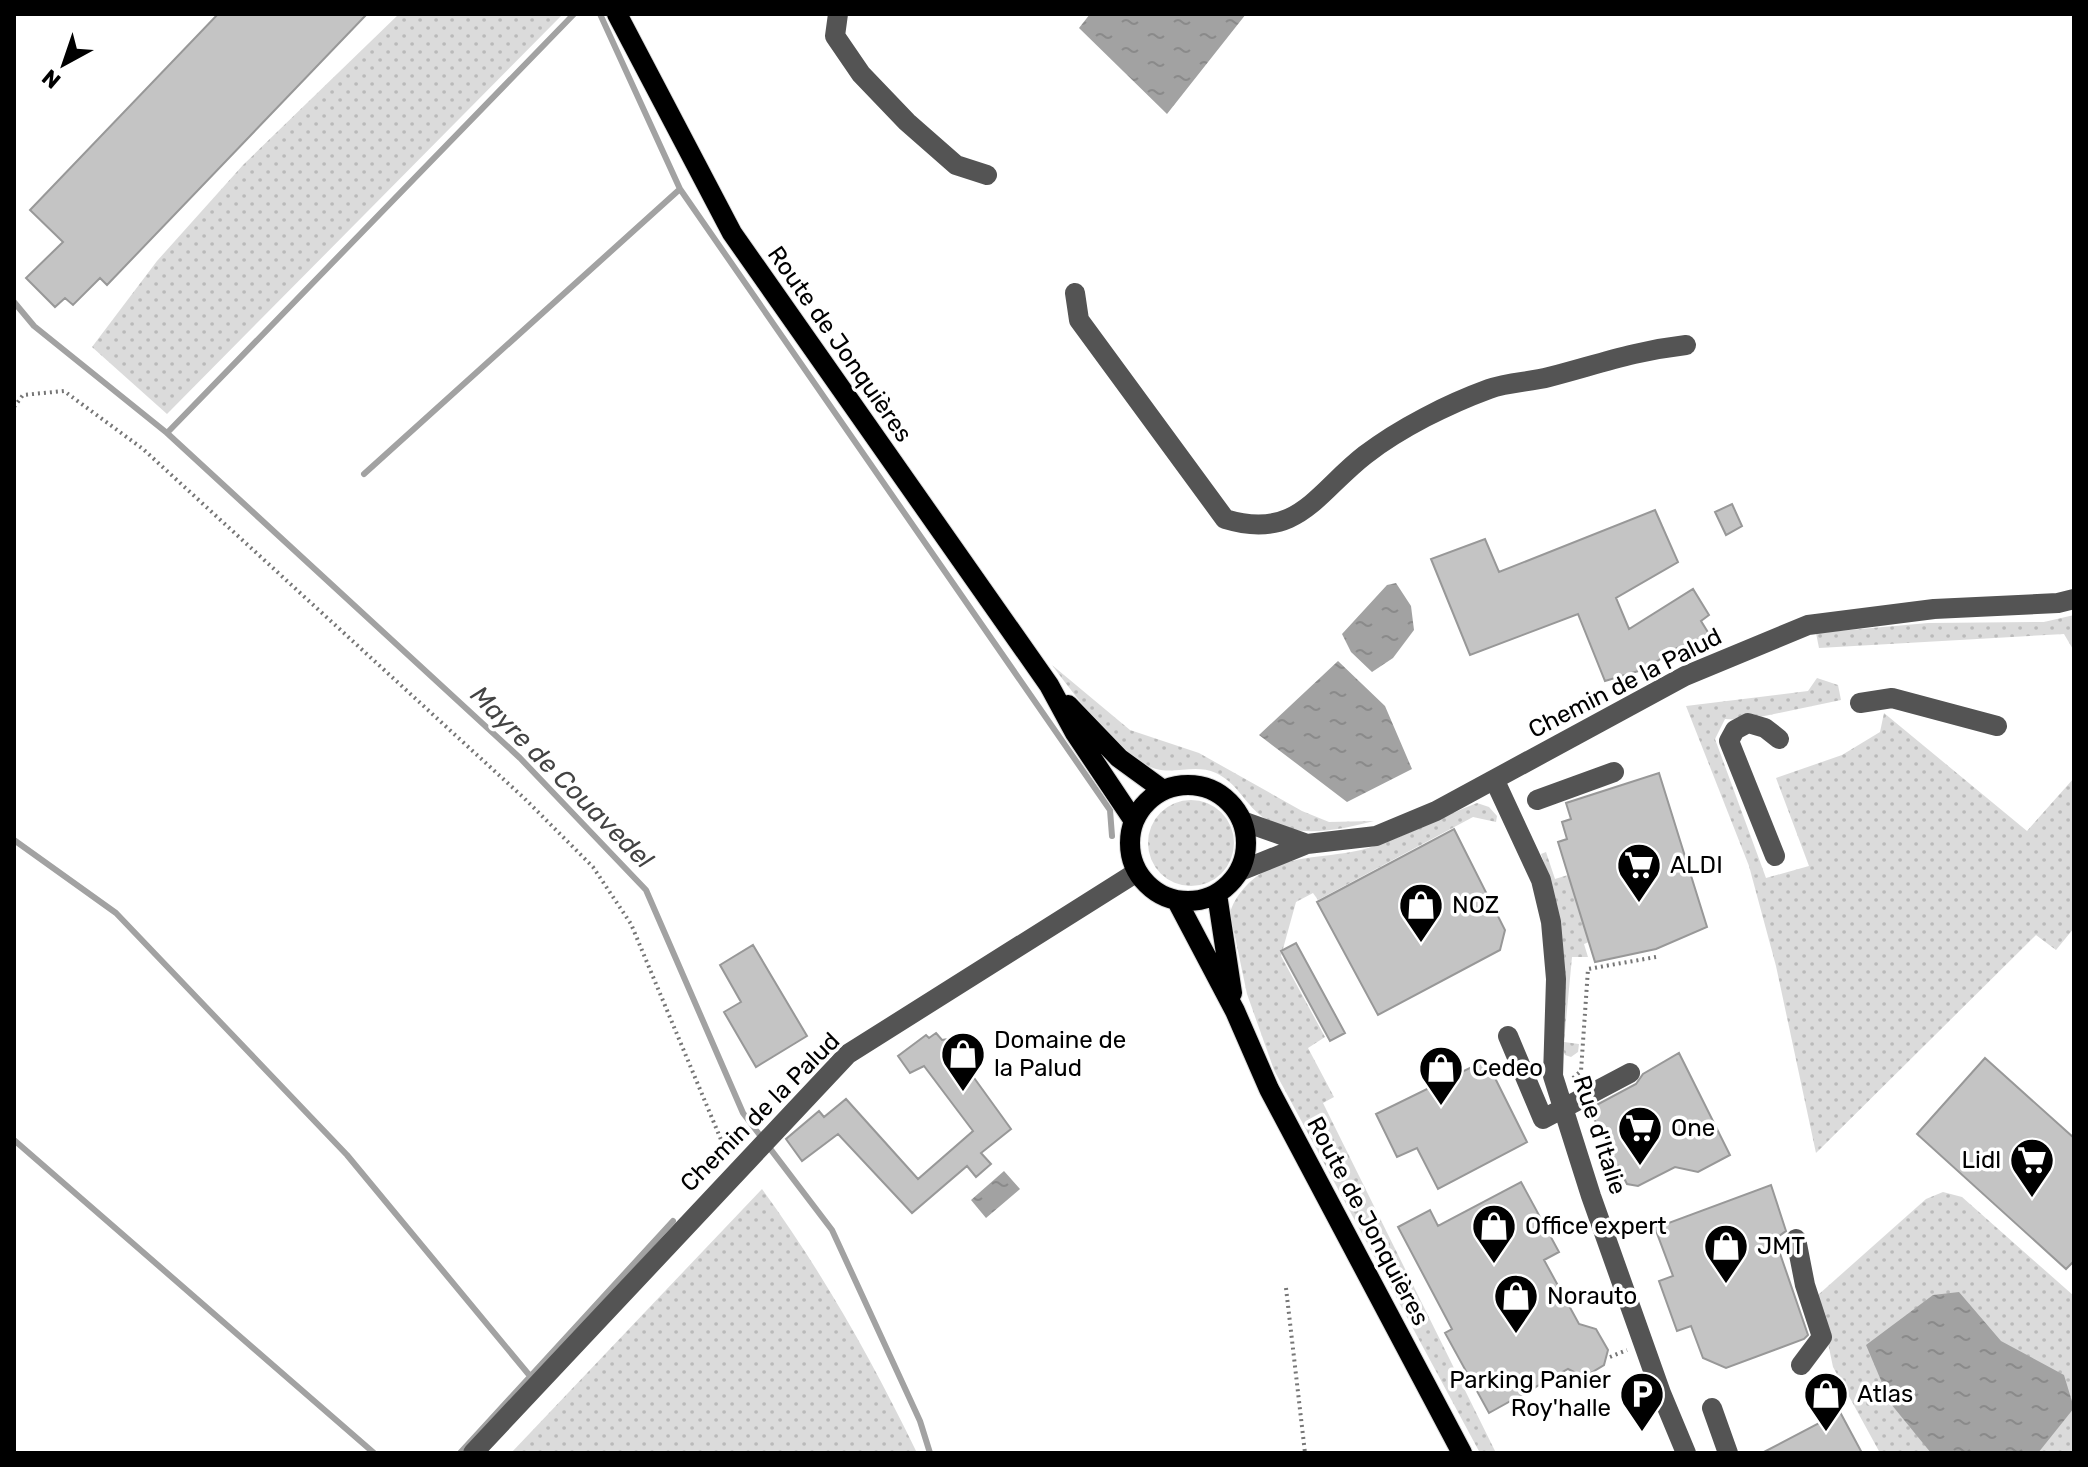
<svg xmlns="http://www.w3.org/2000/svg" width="2088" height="1467" font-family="Rubik,sans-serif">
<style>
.grass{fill:url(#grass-dots)}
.water{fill:url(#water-ripples)}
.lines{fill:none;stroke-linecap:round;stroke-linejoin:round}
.stream{stroke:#a2a2a2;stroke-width:6}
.building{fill:#c4c4c4;stroke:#989898;stroke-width:2}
.major-casing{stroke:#dbdbdb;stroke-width:22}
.path{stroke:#767676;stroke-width:4;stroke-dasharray:2 4;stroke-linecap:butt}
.minor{stroke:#545454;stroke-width:20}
.major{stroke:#000;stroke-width:20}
.labels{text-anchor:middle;stroke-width:7;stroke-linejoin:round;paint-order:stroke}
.street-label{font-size:24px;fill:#000;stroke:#fff}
.poi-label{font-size:24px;fill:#000;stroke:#fff;text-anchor:start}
.water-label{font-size:26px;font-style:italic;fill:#434343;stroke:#fff}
</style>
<defs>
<pattern id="grass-dots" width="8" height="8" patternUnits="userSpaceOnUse" patternTransform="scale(2)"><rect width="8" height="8" fill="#dbdbdb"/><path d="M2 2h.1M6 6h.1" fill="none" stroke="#bababa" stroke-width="1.8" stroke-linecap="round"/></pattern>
<pattern id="water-ripples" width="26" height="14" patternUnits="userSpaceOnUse" patternTransform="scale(2)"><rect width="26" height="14" fill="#a2a2a2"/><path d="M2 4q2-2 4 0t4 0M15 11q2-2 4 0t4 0" fill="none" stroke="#8a8a8a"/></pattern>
</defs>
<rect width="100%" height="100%" fill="#fff"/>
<path class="grass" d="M 399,14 L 563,14 L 167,414 L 92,347 L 157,261 L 243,165 Z
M 2074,615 L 2074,651 L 2064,634 L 1819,648 L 1816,633 L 1928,623 L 2044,622 Z
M 1052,665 L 1130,730 L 1199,753 L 1302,811 L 1329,822 L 1374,821 C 1340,830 1290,841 1260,815 C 1244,802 1237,783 1216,773 C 1196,764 1176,774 1156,769 C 1121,759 1074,694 1052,665 Z
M 1817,678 L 1838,685 L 1841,700 L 1745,720 L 1725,719 L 1715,739 L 1766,878 L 1809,866 L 1776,778 L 1842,755 L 1880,732 L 1884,713 L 2027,831 L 2074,778 L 2074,928 L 2056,950 L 2036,935 L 1816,1153 L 1776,966 L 1749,866 L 1686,706 L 1808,691 Z
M1148 843a43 43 0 1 1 86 0a43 43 0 1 1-86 0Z
M 1477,803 L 1489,807 L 1497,816 L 1496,822 L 1473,817 L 1318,900 L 1313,893 L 1296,902 L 1281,956 L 1325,1037 L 1308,1048 L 1334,1097 L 1323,1103 L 1496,1453 L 1480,1453 L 1274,1070 L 1247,994 L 1230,913 C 1234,897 1250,879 1265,871 C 1295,854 1335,858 1368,848 C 1406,837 1440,817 1477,803 Z
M 1546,852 L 1555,879 L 1568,875 L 1589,942 L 1584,944 L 1588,957 L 1572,957 L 1564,1042 L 1579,1044 L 1578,1052 L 1571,1057 L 1565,1055 L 1562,1046 C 1565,978 1564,918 1541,854 Z
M 762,1189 C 823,1273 872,1360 917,1453 L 511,1453 Z
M 1943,1192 L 1962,1197 L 2074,1296 L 2073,1453 L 1880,1453 L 1833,1367 L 1818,1295 L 1926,1199 Z"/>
<path class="water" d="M 1090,14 L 1246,14 L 1167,114 L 1079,28 Z
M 1396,583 L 1411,606 L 1414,630 L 1393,658 L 1372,672 L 1351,652 L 1342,634 L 1387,585 Z
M 1338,661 L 1385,706 L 1412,769 L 1347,802 L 1259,735 Z
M 1004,1171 L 1020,1189 L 986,1218 L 971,1200 Z
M 1959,1292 L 2001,1341 L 2064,1375 L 2074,1408 L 2038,1453 L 1931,1453 L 1891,1404 L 1866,1345 L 1933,1295 Z"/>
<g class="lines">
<path class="stream" d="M 600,14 L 680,189 L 1110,810 L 1112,836
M 14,302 L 34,326 L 167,433 L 520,758 L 646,890 L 743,1113 L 832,1230 L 920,1421 L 930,1453
M 167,433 L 574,14
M 364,474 L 680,189
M 14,840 L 116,913 L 347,1155 L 530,1376
M 14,1140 L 374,1453
M 460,1453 L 673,1221"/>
</g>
<path class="building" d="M 218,14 L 367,14 L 107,285 L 100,278 L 73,305 L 65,298 L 55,307 L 26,278 L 63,242 L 30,210 Z
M 1732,504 L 1742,526 L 1726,535 L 1715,512 Z
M 1655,510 L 1678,562 L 1616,598 L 1629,629 L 1693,589 L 1709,615 L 1701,621 L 1709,634 L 1679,653 L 1677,648 L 1645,669 L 1605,681 L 1578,614 L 1470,655 L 1431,559 L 1485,539 L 1499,572 Z
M 1659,773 L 1707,927 L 1656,949 L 1595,962 L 1558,842 L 1567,839 L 1562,822 L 1571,819 L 1566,803 Z
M 1454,829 L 1505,930 L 1500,950 L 1378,1015 L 1317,902 Z
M 1296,943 L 1345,1033 L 1330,1041 L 1281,951 Z
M 753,945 L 807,1036 L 756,1067 L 724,1012 L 741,1002 L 720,965 Z
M 936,1033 L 942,1040 L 954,1038 L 960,1043 L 959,1057 L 1011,1129 L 981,1153 L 991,1164 L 976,1177 L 967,1166 L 912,1213 L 838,1134 L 802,1161 L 786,1139 L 819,1111 L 824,1117 L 846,1099 L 918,1179 L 973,1131 L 924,1066 L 910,1073 L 898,1056 L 926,1035 L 929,1038 Z
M 1679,1053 L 1730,1155 L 1698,1172 L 1675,1167 L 1638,1186 L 1627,1184 L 1589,1109 L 1636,1084 L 1643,1074 Z
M 1985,1058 L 2074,1138 L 2074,1261 L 2066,1269 L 1917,1134 Z
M 1486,1060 L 1527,1142 L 1438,1189 L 1417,1148 L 1397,1157 L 1376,1114 Z
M 1521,1182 L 1559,1252 L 1544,1260 L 1579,1324 L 1596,1329 L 1608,1350 L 1604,1365 L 1584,1377 L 1568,1369 L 1489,1413 L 1445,1333 L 1452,1329 L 1398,1227 L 1430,1210 L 1438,1226 Z
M 1771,1185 L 1786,1231 L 1775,1239 L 1808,1335 L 1804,1339 L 1726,1368 L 1703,1358 L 1691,1326 L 1677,1331 L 1659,1281 L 1673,1276 L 1655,1228 Z
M 1840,1412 L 1862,1453 L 1762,1453 Z"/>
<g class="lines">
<g class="major-casing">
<path id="major" d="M 617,14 L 732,233 L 1049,685 L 1075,733 L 1134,821
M 1068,705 L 1119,758 L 1163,790
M1130 843a58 58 0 1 1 116 0a58 58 0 1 1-116 0Z
M 1217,894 L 1232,993
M 1177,901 L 1235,1011 L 1269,1089 L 1462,1453"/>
</g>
<path class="path" d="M 14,407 L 23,395 L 64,391 L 143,449 L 524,798 L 593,867 L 631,924 L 727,1154
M 1573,1078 L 1581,1071 L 1588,969 L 1656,957
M 1286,1288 L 1305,1453
M 1610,1357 L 1627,1350"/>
<path class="minor" d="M 838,14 L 835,36 L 861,74 L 907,122 L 956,165 L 987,175
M 1075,293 L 1079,320 L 1225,519 C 1298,541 1316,493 1365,455 C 1400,428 1448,404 1489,389 C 1508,382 1530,382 1549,377 C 1599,364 1634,351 1686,345
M 1860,703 L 1892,698 L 1997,726
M 1495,781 L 1541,880 L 1551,922 L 1556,979 L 1553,1076 L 1591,1196 L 1661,1393 L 1686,1453
M 1537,800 L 1614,772
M 1242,821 L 1307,844
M 1775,856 L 1729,741 L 1735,730 L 1748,723 L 1765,728 L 1779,739
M 1240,871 L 1307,844 L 1376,836 L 1436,811 L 1685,676 L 1808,625 L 1934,609 L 2058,603 L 2074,599
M 1508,1036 L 1543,1119 L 1630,1073
M 1796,1239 L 1805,1285 L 1822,1337 L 1801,1365
M 1712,1408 L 1728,1453
M 473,1453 L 848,1054 L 1137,872"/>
<use href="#major" class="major"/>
</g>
<defs>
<g id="supermarket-pin" transform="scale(2.3)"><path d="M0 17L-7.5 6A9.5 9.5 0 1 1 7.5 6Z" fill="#000" stroke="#fff"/><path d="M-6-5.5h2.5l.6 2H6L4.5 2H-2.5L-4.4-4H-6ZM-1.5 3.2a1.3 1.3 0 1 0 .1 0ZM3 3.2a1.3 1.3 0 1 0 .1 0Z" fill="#fff"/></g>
<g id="shop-pin" transform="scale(2.3)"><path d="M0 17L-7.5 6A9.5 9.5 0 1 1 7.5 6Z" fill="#000" stroke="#fff"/><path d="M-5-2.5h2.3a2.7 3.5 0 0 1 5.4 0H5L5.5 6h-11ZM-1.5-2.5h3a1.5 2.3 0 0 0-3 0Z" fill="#fff"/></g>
<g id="parking-pin" transform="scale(2.3)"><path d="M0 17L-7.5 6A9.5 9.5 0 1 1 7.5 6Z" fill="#000" stroke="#fff"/><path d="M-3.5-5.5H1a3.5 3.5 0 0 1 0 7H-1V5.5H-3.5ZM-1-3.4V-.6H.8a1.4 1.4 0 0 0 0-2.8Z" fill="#fff"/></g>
</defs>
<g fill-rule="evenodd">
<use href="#supermarket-pin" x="1639" y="865"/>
<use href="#shop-pin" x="1421" y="905"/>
<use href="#shop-pin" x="963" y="1054"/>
<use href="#shop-pin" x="1441" y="1068"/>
<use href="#supermarket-pin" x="1640" y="1128"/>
<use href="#supermarket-pin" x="2032" y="1160"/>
<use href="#shop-pin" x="1494" y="1226"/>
<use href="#shop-pin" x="1726" y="1246"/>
<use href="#shop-pin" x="1516" y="1296"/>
<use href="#parking-pin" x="1642" y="1394"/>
<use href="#shop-pin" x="1826" y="1394"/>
</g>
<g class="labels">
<g class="street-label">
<text transform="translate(840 344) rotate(55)" y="8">Route de Jonquières</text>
<text transform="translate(1625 683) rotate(-27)" y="8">Chemin de la Palud</text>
<text transform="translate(760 1112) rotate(-45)" y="8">Chemin de la Palud</text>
<text transform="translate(1600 1135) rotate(72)" y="8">Rue d'Italie</text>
<text transform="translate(1368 1221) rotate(62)" y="8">Route de Jonquières</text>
</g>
<g class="poi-label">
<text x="1670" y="873">ALDI</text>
<text x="1452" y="913">NOZ</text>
<text x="994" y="1048">Domaine de<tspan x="994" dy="28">la Palud</tspan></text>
<text x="1472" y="1076">Cedeo</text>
<text x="1671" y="1136">One</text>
<text x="2001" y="1168" text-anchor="end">Lidl</text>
<text x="1525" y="1234">Office expert</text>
<text x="1757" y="1254">JMT</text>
<text x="1547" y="1304">Norauto</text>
<text x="1611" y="1388" text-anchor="end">Parking Panier<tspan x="1611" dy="28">Roy'halle</tspan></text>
<text x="1857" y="1402">Atlas</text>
</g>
<g class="water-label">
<text transform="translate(562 777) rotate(45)" y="9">Mayre de Couavedel</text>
</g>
</g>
<rect width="2088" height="1467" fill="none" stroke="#000000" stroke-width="32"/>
<g transform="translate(64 64) rotate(220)" stroke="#ffffff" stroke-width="6" paint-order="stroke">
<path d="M0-6L14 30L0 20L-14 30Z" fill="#000000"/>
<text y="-12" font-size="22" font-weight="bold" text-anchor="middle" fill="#000000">N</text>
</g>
</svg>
